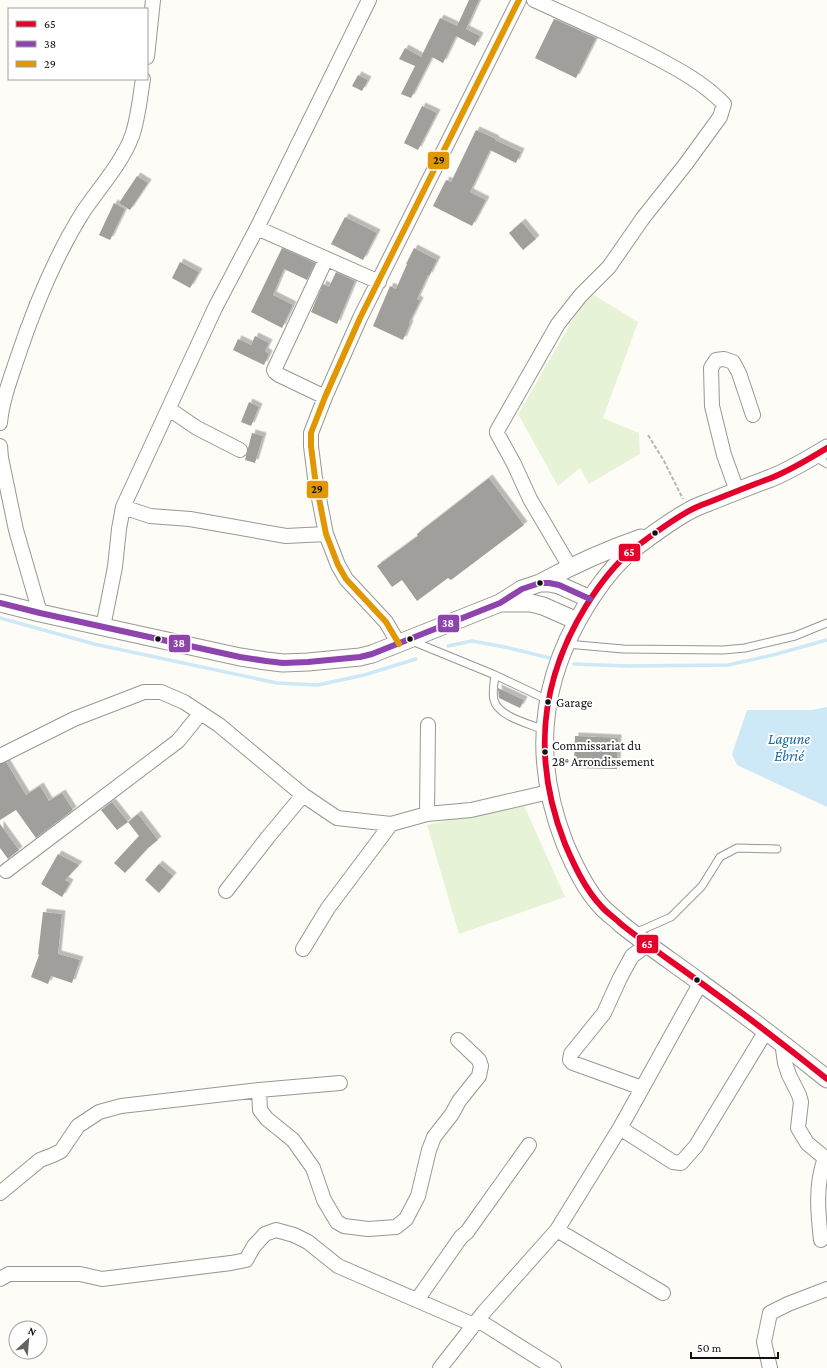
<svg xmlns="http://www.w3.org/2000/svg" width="827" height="1368" font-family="'Crimson Pro',serif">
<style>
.green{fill:#e7f3d7}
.water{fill:#cde8f7}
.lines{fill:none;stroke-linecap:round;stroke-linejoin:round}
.stream{stroke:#cde8f7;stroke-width:3.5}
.building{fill:#a19f9c;filter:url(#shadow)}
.service-casing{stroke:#979795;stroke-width:9}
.minor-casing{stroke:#979795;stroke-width:16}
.tertiary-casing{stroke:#979795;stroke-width:19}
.path{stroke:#b9b9b8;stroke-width:2;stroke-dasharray:4 2;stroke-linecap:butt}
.service{stroke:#fffffe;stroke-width:7}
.minor{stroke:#fffffe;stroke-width:14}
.tertiary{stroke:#fffffe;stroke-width:17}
.bus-1-casing{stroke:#fff;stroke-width:9}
.bus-2-casing{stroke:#fff;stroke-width:9}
.bus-3-casing{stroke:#fff;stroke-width:9}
.bus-1{stroke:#e4002b;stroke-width:6}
.bus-2{stroke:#8e44ad;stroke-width:6}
.bus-3{stroke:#e09702;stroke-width:6}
.bus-dot{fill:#111;stroke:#fff;stroke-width:1.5}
.labels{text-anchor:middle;stroke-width:4;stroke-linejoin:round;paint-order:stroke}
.bus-label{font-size:13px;fill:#111;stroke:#fff;text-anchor:start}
.water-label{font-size:15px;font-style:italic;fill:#1768a6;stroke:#fff}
.line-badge{stroke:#fff;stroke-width:1.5}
.badge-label{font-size:11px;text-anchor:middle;font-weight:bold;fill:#fff}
.pale-badge-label{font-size:11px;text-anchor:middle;font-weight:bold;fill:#111}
</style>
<defs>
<filter id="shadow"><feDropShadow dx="3.5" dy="-3.5" stdDeviation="0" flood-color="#0004"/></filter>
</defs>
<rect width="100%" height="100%" fill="#fdfcf7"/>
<path class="green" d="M 589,292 L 638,322 L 603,418 L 639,433 L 640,454 L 589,484 L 580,468 L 558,486 L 518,414 Z
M 523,803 L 565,897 L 459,934 L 427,825 Z"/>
<path class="water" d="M 827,707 L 827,807 L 737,765 L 732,754 L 747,710 L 812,710 Z"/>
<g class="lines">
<path class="stream" d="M 0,618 L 94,644 L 277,683 L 318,685 L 364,675 L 416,659
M 448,646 L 472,641 L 505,647 L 550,658
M 574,664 L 628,666 L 728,665 L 773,655 L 827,640"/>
</g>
<path class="building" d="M 469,0 L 479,0 L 466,29 L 480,36 L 475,46 L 456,36 L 443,63 L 432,57 L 411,98 L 401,94 L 415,66 L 399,59 L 405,48 L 421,57 L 440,18 L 457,26 Z
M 554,19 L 596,38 L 576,78 L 535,58 Z
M 358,75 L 368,80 L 362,91 L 352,86 Z
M 422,106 L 437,113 L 418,150 L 404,143 Z
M 476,130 L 496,139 L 495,140 L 521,152 L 516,163 L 490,150 L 470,192 L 486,200 L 472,226 L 433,206 L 446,180 L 451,182 Z
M 137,176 L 148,183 L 130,210 L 119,203 Z
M 114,203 L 125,209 L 110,240 L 99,235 Z
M 345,217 L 377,233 L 363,260 L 331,244 Z
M 522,222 L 536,239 L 523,250 L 509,233 Z
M 282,248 L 315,263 L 307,280 L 284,269 L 273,295 L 293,305 L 282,328 L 251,312 Z
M 414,248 L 437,260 L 429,276 L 428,275 L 417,299 L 420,301 L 409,323 L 410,324 L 403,340 L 373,326 L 390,286 L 396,289 L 407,264 L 406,264 Z
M 180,262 L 199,272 L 190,288 L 172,278 Z
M 336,272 L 355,281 L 337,324 L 311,312 L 323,284 L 329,287 Z
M 255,336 L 269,343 L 265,351 L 269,354 L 264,365 L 233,350 L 238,339 L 251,345 Z
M 249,402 L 259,407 L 251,426 L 241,422 Z
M 252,433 L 263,436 L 255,463 L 245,460 Z
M 489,478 L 524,525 L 451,580 L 448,578 L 417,601 L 402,580 L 392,587 L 377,566 L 418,536 L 417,534 Z
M 498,688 L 524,700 L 520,708 L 499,698 Z
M 575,736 L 618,738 L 617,769 L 574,768 Z
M 6,762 L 26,795 L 40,786 L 49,801 L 62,793 L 73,810 L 36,838 L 16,810 L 0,820 L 0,764 Z
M 112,802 L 128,822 L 117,830 L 101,810 Z
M 138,814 L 158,840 L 148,848 L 125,873 L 114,863 L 139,836 L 128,822 Z
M 0,824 L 19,850 L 8,859 L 0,848 Z
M 58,854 L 79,865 L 65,880 L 70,883 L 62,897 L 41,884 Z
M 159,864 L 173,876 L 159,893 L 145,880 Z
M 43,912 L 62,914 L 58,954 L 80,960 L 72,983 L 51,976 L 48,984 L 31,977 L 39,955 L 38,954 Z"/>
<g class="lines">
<g class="service-casing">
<path id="service" d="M 814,456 L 827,464
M 412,641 L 495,675 L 548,700
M 567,644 L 623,649 L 723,650 L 745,648 L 795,636 L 827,623
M 495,675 C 494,683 492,693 494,700 C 498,717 531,724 544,730
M 635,933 L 671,917 L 702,886 L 720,857 L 737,848 L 777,849"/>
</g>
<g class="minor-casing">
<path id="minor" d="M 534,0 C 573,18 613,35 651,55 C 676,68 704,83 724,104 L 720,117 L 685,165 L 643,218 L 609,267 L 581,295 L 558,324 L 497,431 L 497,433 L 514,464 L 530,499 L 570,567
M 147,57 L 153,0
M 257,228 L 379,282
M 325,397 L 279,375 L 275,372 L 274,370 L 326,259
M 169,409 L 197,428 L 240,450
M 0,423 C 2,401 10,380 17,359 C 34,308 54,258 83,212 C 99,188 122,163 132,136 C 138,119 140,97 143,79
M 0,446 L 1,458 L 16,530 L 40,613
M 737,491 L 724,455 L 712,406 L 711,368 L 716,360 L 724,359 L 733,362 L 739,373 L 753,415
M 123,507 L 150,516 L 190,519 L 286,536 L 326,534
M 103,627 L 115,567 L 119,529 L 123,507 L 215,308 L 257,228 L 369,0
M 399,644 L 386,622 L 346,579 L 338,565 L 326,534 L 315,478 L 311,446 L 311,433 L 325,397 L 360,318 L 519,0
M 0,756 L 74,719 L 144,692 L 161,692 L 184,702 L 219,725 L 303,795
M 427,814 L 428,725
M 6,871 L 178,741 L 200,714
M 226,891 L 268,837 L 303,795 L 337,818 L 391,824 L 427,814 L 471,810 L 549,792
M 303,949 L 328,908 L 391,824
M 782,1042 L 785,1063 L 789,1075 L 799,1095 L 801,1102 L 798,1128 L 807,1143 L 825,1158 L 827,1162
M 642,1088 L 573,1063 L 570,1060 L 571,1054 L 604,1013 L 620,978 L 632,956 L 647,945
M 259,1090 L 260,1110 L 267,1119 L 293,1140 L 313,1168 L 324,1200 L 337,1222 L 344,1226 L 368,1229 L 396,1227 L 406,1219 L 418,1196 L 429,1150 L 434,1137 L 452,1114 L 459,1101 L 479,1076 L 481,1066 L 479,1060 L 458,1040
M 620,1128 L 673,1162 L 681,1163 L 696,1146 L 766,1031
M 0,1193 L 40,1160 L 53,1155 L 61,1151 L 78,1126 L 99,1112 L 121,1106 L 259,1090 L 340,1083
M 557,1230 L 663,1293
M 821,1240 C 818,1213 815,1185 825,1158
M 0,1279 L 9,1274 L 80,1274 L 102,1279 L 231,1263 L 246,1260 L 254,1246 L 265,1234 L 276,1230 L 294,1235 L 308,1242 L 338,1266 L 474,1325
M 417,1300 L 461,1237 L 467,1232 L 529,1145
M 478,1320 L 554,1368
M 440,1368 L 484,1312 L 557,1230 L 620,1128 L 701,982
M 770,1368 L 764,1342 L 770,1313 L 788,1304 L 827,1289"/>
</g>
<g class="tertiary-casing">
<path id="tertiary" d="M 827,448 C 809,459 791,470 771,478 C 752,485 732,493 712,501 C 704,504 695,507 687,512 C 668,523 649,537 632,550 C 613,566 599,585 586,606 C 539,682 532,760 565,844 C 574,865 585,889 601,906 C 607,913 615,918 621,924 C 647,945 674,963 701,983 C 744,1014 786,1046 827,1079
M 540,583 C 573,565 606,550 641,538
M 0,603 L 40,613 L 240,657 L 266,661 L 283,663 L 308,662 L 360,657 L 372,654 L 500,603 L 522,589 L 540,583 L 549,583 L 559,585 L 590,599
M 500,603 L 531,603 L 543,606 L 577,621"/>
</g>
<path class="path" d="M 648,435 L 664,461 L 683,499"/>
<use href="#service" class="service"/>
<use href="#minor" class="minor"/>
<use href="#tertiary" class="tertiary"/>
<g class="bus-1-casing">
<path id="bus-1" d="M 827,448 C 809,459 791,470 771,478 C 752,485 732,493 712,501 C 704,504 695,507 687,512 C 668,523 649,537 632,550 C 613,566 599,585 586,606 C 539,682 532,760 565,844 C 574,865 585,889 601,906 C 607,913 615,918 621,924 C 647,945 674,963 701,983 C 744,1014 786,1046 827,1079"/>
</g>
<g class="bus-2-casing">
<path id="bus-2" d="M 0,603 L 40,613 L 240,657 L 266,661 L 283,663 L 308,662 L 360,657 L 372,654 L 500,603 L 522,589 L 540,583 L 549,583 L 559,585 L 590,599"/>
</g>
<g class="bus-3-casing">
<path id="bus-3" d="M 399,644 L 386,622 L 346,579 L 338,565 L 326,534 L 315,478 L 311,446 L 311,433 L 325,397 L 360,318 L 519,0"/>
</g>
<use href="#bus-1" class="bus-1"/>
<use href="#bus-2" class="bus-2"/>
<use href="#bus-3" class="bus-3"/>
</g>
<g class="bus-dot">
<circle cx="655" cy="533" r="3.5"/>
<circle cx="540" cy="583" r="3.5"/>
<circle cx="158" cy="639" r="3.5"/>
<circle cx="410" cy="639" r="3.5"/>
<circle cx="548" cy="702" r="3.5"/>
<circle cx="545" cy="752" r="3.5"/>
<circle cx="697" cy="980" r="3.5"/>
</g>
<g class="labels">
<g class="bus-label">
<text x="556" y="707">Garage</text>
<text x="552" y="750">Commissariat du<tspan x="552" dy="16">28ᵉ Arrondissement</tspan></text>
</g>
<g class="water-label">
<text x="789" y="744">Lagune<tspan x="789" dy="17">Ébrié</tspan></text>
</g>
</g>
<g class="line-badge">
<rect x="427" y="151" width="23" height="19" rx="4" fill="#e09702"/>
<rect x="306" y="480" width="23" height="19" rx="4" fill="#e09702"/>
<rect x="618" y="543" width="23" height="19" rx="4" fill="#e4002b"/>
<rect x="437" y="614" width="23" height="19" rx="4" fill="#8e44ad"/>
<rect x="168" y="634" width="23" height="19" rx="4" fill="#8e44ad"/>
<rect x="636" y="934" width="23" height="20" rx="4" fill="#e4002b"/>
</g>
<g class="badge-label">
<text x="629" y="556">65</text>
<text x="448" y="627">38</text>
<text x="179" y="647">38</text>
<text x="647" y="948">65</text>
</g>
<g class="pale-badge-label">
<text x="439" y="164">29</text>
<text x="317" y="493">29</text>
</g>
<rect x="8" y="8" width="140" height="72" fill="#ffffff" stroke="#a0a0a0"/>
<rect x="16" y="21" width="20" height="6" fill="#e4002b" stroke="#a0a0a0"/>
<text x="44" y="28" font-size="12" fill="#111111">65</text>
<rect x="16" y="41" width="20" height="6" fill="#8e44ad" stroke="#a0a0a0"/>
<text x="44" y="48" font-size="12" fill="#111111">38</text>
<rect x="16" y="61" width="20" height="6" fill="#e09702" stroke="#a0a0a0"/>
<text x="44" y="68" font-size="12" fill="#111111">29</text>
<g transform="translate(28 1340) rotate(26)"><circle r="19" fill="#ffffff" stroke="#a0a0a0"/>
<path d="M0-3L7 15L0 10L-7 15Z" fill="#646362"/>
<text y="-6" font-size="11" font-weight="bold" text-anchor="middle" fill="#111111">N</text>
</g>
<path d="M691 1352v6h87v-6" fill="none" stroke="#111111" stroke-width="2"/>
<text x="697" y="1352" font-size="12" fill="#111111" stroke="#ffffff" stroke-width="3" paint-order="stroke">50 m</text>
</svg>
